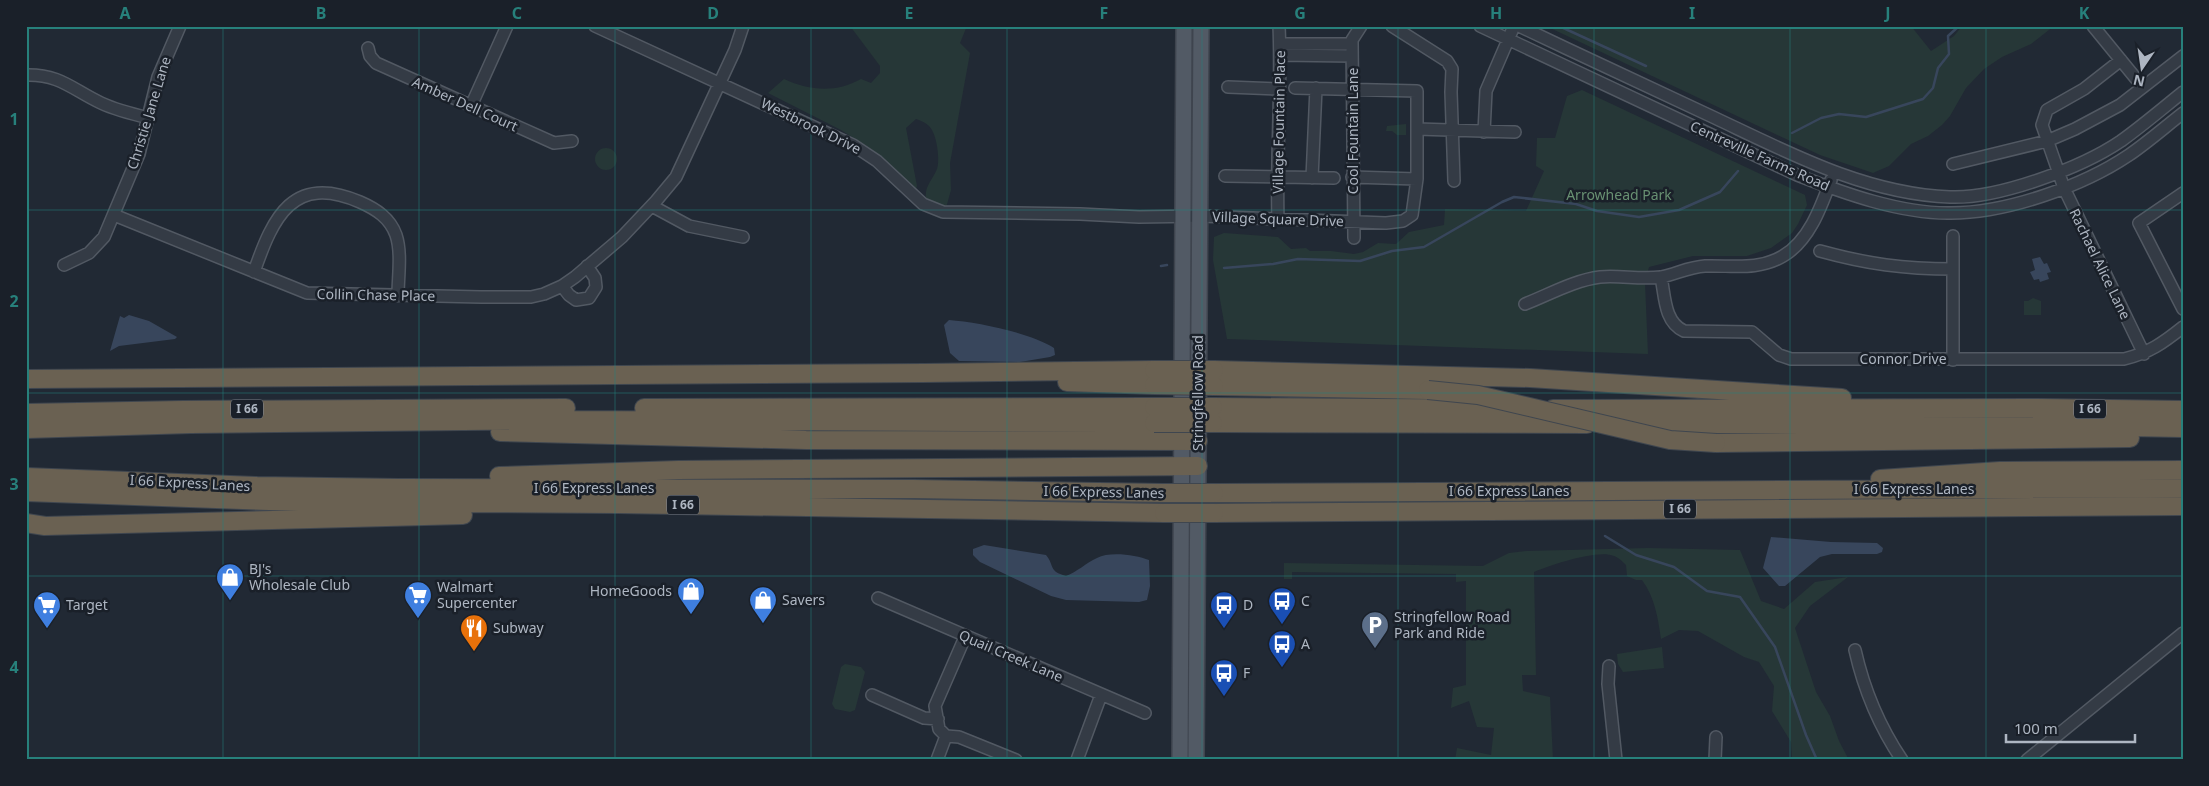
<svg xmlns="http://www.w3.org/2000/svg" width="2209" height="786" font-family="'Noto Sans',sans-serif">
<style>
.green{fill:#263737}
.water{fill:#38465c}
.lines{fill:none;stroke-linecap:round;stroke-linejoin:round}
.stream{stroke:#38465c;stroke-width:2.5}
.minor-casing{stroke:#525963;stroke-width:14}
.major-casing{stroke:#3e444e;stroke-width:18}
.highway-casing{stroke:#3f464f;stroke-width:20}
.minor{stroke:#343b45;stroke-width:11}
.major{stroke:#525a65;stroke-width:15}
.highway{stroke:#6a6152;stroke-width:18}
.highway-bridge-casing{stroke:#3f464f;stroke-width:20;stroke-linecap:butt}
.highway-bridge{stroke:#6a6152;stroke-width:18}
.grid{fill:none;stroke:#27807b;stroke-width:1;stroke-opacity:0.55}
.labels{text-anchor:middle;stroke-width:5;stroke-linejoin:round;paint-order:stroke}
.shield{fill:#1a2029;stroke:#828994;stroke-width:1}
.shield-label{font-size:12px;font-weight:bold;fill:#aeb6c2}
.street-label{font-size:14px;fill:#aeb6c2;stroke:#1a2029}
.park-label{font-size:14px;fill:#689072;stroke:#1a2029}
.poi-label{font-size:14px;fill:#aeb6c2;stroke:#1a2029;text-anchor:start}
.neatline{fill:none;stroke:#27807b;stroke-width:2}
.grid-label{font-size:16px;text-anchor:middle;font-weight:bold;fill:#27807b}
</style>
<rect width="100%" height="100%" fill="#212934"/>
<path class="green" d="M 850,26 L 967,26 L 960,43 L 970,53 L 950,163 L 951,190 L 946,208 L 926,198 C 924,187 933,179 937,169 C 940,159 937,139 932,130 C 929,124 922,121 916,119 L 906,128 L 917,186 L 915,191 L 868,147 L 841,130 L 768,93 L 784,79 C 810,91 836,93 861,79 L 871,83 L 880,73 L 880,66 Z
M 1546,26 L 1911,26 L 1931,51 L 1954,36 L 1962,26 L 2054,26 L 2031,44 L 2002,57 L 1984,69 L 1966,88 L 1950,116 L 1942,125 L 1928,136 L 1911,144 L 1889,166 L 1873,173 L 1820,155 Z
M 1582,90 L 1805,195 L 1807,205 L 1798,224 L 1792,233 L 1771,248 L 1747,256 L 1693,256 L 1649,267 L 1645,283 L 1648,354 L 1227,339 L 1213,260 L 1214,237 L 1224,233 L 1278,237 L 1291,249 L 1306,248 L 1310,251 L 1331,251 L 1354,254 L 1363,252 L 1378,243 L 1396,244 L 1409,232 L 1444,225 L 1445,209 L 1526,211 L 1544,171 L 1536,166 L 1537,138 L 1555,138 L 1567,96 Z
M 1406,124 L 1406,135 L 1397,135 L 1392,131 L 1386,131 L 1387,126 Z
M595 159a11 11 0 1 1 22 0a11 11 0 1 1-22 0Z
M 2033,298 L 2041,301 L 2041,315 L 2024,315 L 2024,301 L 2028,301 Z
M 1648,548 L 1740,550 L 1761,601 L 1784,609 L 1815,582 L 1848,577 L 1810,606 L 1795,628 L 1816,692 L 1830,716 L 1839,741 L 1849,760 L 1792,760 L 1791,742 L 1772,711 L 1774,686 L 1759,662 L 1744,657 L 1698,631 L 1679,630 L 1661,639 C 1658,618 1655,598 1642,580 L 1636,580 L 1627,576 L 1626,565 C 1623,562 1618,557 1614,556 C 1598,549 1551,565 1534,572 L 1536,675 L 1522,675 L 1523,691 L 1550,697 L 1553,760 L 1455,760 L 1457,748 L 1491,755 L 1494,728 L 1477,727 L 1469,701 L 1451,708 L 1453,688 L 1466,685 L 1466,581 L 1456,582 L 1456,574 L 1292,572 L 1292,579 L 1284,579 L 1284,563 L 1483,566 L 1509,553 L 1527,551 Z
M 1662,647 L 1664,668 L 1623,672 L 1618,664 L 1617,654 Z
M 845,664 L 861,667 L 865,672 L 855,710 L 850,712 L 835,709 L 832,704 L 841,667 Z"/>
<path class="water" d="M 2040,257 L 2044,264 L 2047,263 L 2051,272 L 2047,273 L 2049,279 L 2040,282 L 2039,279 L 2034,280 L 2030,272 L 2035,270 L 2032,259 Z
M 129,315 L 149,321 L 177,337 L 175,339 L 119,346 L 110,351 L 120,316 L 124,318 Z
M 949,320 C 977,322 1031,333 1054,348 L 1055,355 L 1050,357 L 1020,362 L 959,361 L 950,353 L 944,325 Z
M 1771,537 L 1831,542 L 1877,543 L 1883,548 L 1882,552 L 1877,554 L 1832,554 L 1820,557 L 1785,586 L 1779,586 L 1763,568 Z
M 984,545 L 1046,555 C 1055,566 1048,571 1066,576 C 1077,572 1086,563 1097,558 C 1110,551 1136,555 1149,560 L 1150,586 L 1147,600 L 1139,602 L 1066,600 L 1051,596 L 980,562 L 973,555 L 973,549 Z"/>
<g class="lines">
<path class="stream" d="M 1559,26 L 1646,66
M 1792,133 L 1821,118 L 1839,114 L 1866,117 L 1923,99 L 1933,88 L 1938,68 L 1949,54 L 1948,36 L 1959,26
M 1161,266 L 1167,265
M 1224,268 L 1273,264 L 1298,259 L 1360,261 L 1392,251 L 1424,247 L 1502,202 L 1514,197 L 1576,204 L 1597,211 L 1639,217 L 1679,210 L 1720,192 L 1738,171
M 1605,536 L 1636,555 L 1674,567 L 1707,591 L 1740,597 L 1775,647 L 1806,735 L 1817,760"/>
<g class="minor-casing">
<path id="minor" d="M 595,26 L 853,145 L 877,161 L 923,204 L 943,212 L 1080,214 L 1139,217 L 1201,216 L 1386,223 L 1403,221 L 1412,215 L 1417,179 L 1417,91 L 1295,88
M 1392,26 L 1447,61 L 1452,69 L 1451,92 L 1454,181
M 1480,26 L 1797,175 C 1843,193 1901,214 1951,213 C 2007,213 2083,186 2129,155 C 2148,142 2165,127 2183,113
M 1519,26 C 1584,57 1649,87 1715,118 C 1789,153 1866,194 1950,197 C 1998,199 2081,168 2121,141 C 2142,126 2163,108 2183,92
M 2093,26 L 2142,86
M 1280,44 L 1352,44
M 368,48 L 370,56 L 376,63 L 554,143 L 572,141
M 1280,55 L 1352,56
M 2121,60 L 2084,89 L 2047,110 L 2042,125 L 2064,188 L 2144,354
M 26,75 C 60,74 73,90 101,103 C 116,110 132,114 149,118
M 1228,87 L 1279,89
M 471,106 L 507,26
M 1417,129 L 1515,132
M 1484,132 L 1486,91 L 1514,26
M 1953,164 L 2047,141 L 2075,129 L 2120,105 L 2183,56
M 1225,176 L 1334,178
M 1352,177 L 1417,179
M 1312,178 L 1316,88
M 2183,193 L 2139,223 L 2183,309
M 652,206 L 689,226 L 743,237
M 114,215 L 307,293 L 481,297 L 531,297 L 544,294 L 562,286 L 575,277 L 622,237 L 656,201 L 676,177 L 735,50 L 743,26
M 1278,219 C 1276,154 1282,90 1279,26
M 1953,236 L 1953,360
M 1354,238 L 1352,40 L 1361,26
M 1820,251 C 1867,264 1904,269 1953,269
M 64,265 L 89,253 L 104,237 L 139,154 L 158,77 L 180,26
M 254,272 C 273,217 293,173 360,202 C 376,209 390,218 396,235 C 402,253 398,276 398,296
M 1661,277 C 1665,296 1664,322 1684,331 L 1752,332 L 1779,355 L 1791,359 L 2124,359 C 2149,353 2163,343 2183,327
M 562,286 L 569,295 L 576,300 L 589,298 L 596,287 L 595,278 L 587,266
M 1525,304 C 1548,295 1575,280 1600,277 C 1620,275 1641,280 1661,277 C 1676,274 1689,267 1705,266 C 1732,265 1758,271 1783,256 C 1809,241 1821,207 1831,180
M 878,598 L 1145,713
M 1855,650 C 1864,690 1879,726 1902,760
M 1609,666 L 1608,684 L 1616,760
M 872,695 L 924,718 L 938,719
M 946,736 L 959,737 L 1016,760
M 937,760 L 946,736 L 939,729 L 935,706 L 965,637
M 1077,760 L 1101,695
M 1715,760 L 1716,737
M 2027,760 L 2183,633"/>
</g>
<g class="major-casing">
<path id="major" d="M 1180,760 L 1184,26
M 1196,760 L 1201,26"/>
</g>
<g class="highway-casing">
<path id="highway" d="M 1214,370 L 1530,378 L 1842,398
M 26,379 L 924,373 L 1154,370
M 1067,382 L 1154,385
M 1214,386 L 1428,390
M 1213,407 L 1522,409
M 644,408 L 1154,407
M 1553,409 L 2039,408 L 2183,410
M 26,413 L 182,410 L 566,408
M 1213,423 L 1587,424
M 1618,424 L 1959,424 L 2183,428
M 26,429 L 191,424 L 567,420 L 1154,423
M 500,432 L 806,440 L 1198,441
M 1716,443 L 2130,438
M 499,476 L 678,470 L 1198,466
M 26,477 L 257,486 L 399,488 L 914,489 L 1164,493
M 1880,479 L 2000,471 L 2183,470
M 26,492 L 298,502 L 618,504 L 1164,513
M 1214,493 L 2183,488
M 1214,513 L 2183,506
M 26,523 L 45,526 L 463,515"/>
</g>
<use href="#minor" class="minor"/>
<use href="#major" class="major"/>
<use href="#highway" class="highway"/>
<g class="highway-bridge-casing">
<path id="highway-bridge" d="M 1154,370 L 1214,370
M 1154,385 L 1214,386
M 1428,390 L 1478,395 L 1670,440 L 1716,443
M 1154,407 L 1213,407
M 1154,423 L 1213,423
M 1164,493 L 1214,493
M 1164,513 L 1214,513"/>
</g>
<use href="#highway-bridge" class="highway-bridge"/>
</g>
<path class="grid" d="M 223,26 L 223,760M 419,26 L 419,760M 615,26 L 615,760M 811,26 L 811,760M 1007,26 L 1007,760M 1202,26 L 1202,760M 1398,26 L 1398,760M 1594,26 L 1594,760M 1790,26 L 1790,760M 1986,26 L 1986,760M 26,210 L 2183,210M 26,393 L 2183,393M 26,576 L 2183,576"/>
<defs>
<g id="shop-pin" transform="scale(1.4375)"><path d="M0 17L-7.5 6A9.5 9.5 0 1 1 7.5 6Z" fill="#3f7fe0" stroke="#1a2029"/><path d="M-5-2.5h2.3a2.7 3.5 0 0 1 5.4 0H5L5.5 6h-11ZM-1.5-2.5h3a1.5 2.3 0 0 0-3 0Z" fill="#fff"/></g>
<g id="supermarket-pin" transform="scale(1.4375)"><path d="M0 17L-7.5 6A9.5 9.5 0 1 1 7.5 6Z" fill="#3f7fe0" stroke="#1a2029"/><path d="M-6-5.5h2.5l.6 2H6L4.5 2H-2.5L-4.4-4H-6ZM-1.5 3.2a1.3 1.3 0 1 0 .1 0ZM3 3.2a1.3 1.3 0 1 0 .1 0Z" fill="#fff"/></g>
<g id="bus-pin" transform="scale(1.4375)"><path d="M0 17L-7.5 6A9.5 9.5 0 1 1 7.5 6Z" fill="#1a4fb4" stroke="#1a2029"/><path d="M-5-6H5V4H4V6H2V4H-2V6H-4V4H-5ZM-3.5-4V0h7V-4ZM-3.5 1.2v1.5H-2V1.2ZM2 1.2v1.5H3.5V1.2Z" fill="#fff"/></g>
<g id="parking-pin" transform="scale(1.4375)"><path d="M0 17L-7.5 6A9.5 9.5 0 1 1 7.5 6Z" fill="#5c6f8a" stroke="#1a2029"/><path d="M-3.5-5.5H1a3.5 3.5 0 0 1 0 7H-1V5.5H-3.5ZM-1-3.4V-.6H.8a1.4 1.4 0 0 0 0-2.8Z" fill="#fff"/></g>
<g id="restaurant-pin" transform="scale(1.4375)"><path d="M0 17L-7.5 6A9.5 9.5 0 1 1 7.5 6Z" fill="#e8710a" stroke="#1a2029"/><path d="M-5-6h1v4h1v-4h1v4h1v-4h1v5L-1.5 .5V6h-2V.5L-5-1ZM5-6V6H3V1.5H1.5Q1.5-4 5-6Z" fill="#fff"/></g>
</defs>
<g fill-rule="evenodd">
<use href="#shop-pin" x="230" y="577"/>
<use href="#shop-pin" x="691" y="591"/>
<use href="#supermarket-pin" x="418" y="595"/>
<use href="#shop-pin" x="763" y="600"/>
<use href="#bus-pin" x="1282" y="601"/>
<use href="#supermarket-pin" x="47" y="605"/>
<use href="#bus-pin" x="1224" y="605"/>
<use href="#parking-pin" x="1375" y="625"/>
<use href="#restaurant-pin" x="474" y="628"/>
<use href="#bus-pin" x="1282" y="644"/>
<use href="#bus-pin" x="1224" y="673"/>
</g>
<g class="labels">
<g class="shield">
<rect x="231" y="399.5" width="32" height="19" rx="4"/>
<rect x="2074" y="399.5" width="32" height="19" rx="4"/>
<rect x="667" y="495.5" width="32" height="19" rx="4"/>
<rect x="1664" y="499.5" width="32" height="19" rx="4"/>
</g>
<g class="shield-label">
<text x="247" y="413">I 66</text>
<text x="2090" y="413">I 66</text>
<text x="683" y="509">I 66</text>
<text x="1680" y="513">I 66</text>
</g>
<g class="street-label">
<text transform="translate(465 104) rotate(24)" y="5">Amber Dell Court</text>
<text transform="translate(149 113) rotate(-73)" y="5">Christie Jane Lane</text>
<text transform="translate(1279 122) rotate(-89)" y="5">Village Fountain Place</text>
<text transform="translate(811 126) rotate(26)" y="5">Westbrook Drive</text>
<text transform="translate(1353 131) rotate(-90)" y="5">Cool Fountain Lane</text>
<text transform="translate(1760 156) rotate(24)" y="5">Centreville Farms Road</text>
<text transform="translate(1278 219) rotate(2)" y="5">Village Square Drive</text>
<text transform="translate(2100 264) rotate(64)" y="5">Rachael Alice Lane</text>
<text transform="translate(376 295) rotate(1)" y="5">Collin Chase Place</text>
<text x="1903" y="364">Connor Drive</text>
<text transform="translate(1198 393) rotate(-90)" y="5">Stringfellow Road</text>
<text transform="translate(190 483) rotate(3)" y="5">I 66 Express Lanes</text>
<text x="594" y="493">I 66 Express Lanes</text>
<text x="1914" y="494">I 66 Express Lanes</text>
<text x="1509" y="496">I 66 Express Lanes</text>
<text transform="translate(1104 492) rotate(1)" y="5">I 66 Express Lanes</text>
<text transform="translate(1011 656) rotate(23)" y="5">Quail Creek Lane</text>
</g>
<g class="park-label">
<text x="1619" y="200">Arrowhead Park</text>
</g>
<g class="poi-label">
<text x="249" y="574">BJ's<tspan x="249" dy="16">Wholesale Club</tspan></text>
<text x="437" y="592">Walmart<tspan x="437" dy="16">Supercenter</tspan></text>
<text x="672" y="596" text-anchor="end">HomeGoods</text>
<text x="782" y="605">Savers</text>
<text x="1301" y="606">C</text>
<text x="66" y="610">Target</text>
<text x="1243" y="610">D</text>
<text x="1394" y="622">Stringfellow Road<tspan x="1394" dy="16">Park and Ride</tspan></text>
<text x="493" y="633">Subway</text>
<text x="1301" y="649">A</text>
<text x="1243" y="678">F</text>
</g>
</g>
<rect width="2209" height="786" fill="none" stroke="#1a2029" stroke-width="55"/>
<g transform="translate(2142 68) rotate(193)" stroke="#1a2029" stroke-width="4" paint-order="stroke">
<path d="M0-4L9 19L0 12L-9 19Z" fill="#aeb6c2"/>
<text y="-8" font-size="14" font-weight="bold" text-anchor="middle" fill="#aeb6c2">N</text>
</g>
<path d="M2006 734v8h129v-8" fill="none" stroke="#aeb6c2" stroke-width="2.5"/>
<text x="2014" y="734" font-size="15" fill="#aeb6c2" stroke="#1a2029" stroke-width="4" paint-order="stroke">100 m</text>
<rect x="28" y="28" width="2154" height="730" class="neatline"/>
<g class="grid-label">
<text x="125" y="19">A</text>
<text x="321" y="19">B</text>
<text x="517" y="19">C</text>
<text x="713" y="19">D</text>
<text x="909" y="19">E</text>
<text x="1104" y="19">F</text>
<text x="1300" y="19">G</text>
<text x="1496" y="19">H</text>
<text x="1692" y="19">I</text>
<text x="1888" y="19">J</text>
<text x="2084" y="19">K</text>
<text x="14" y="125">1</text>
<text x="14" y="307">2</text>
<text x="14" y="490">3</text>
<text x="14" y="673">4</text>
</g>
</svg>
